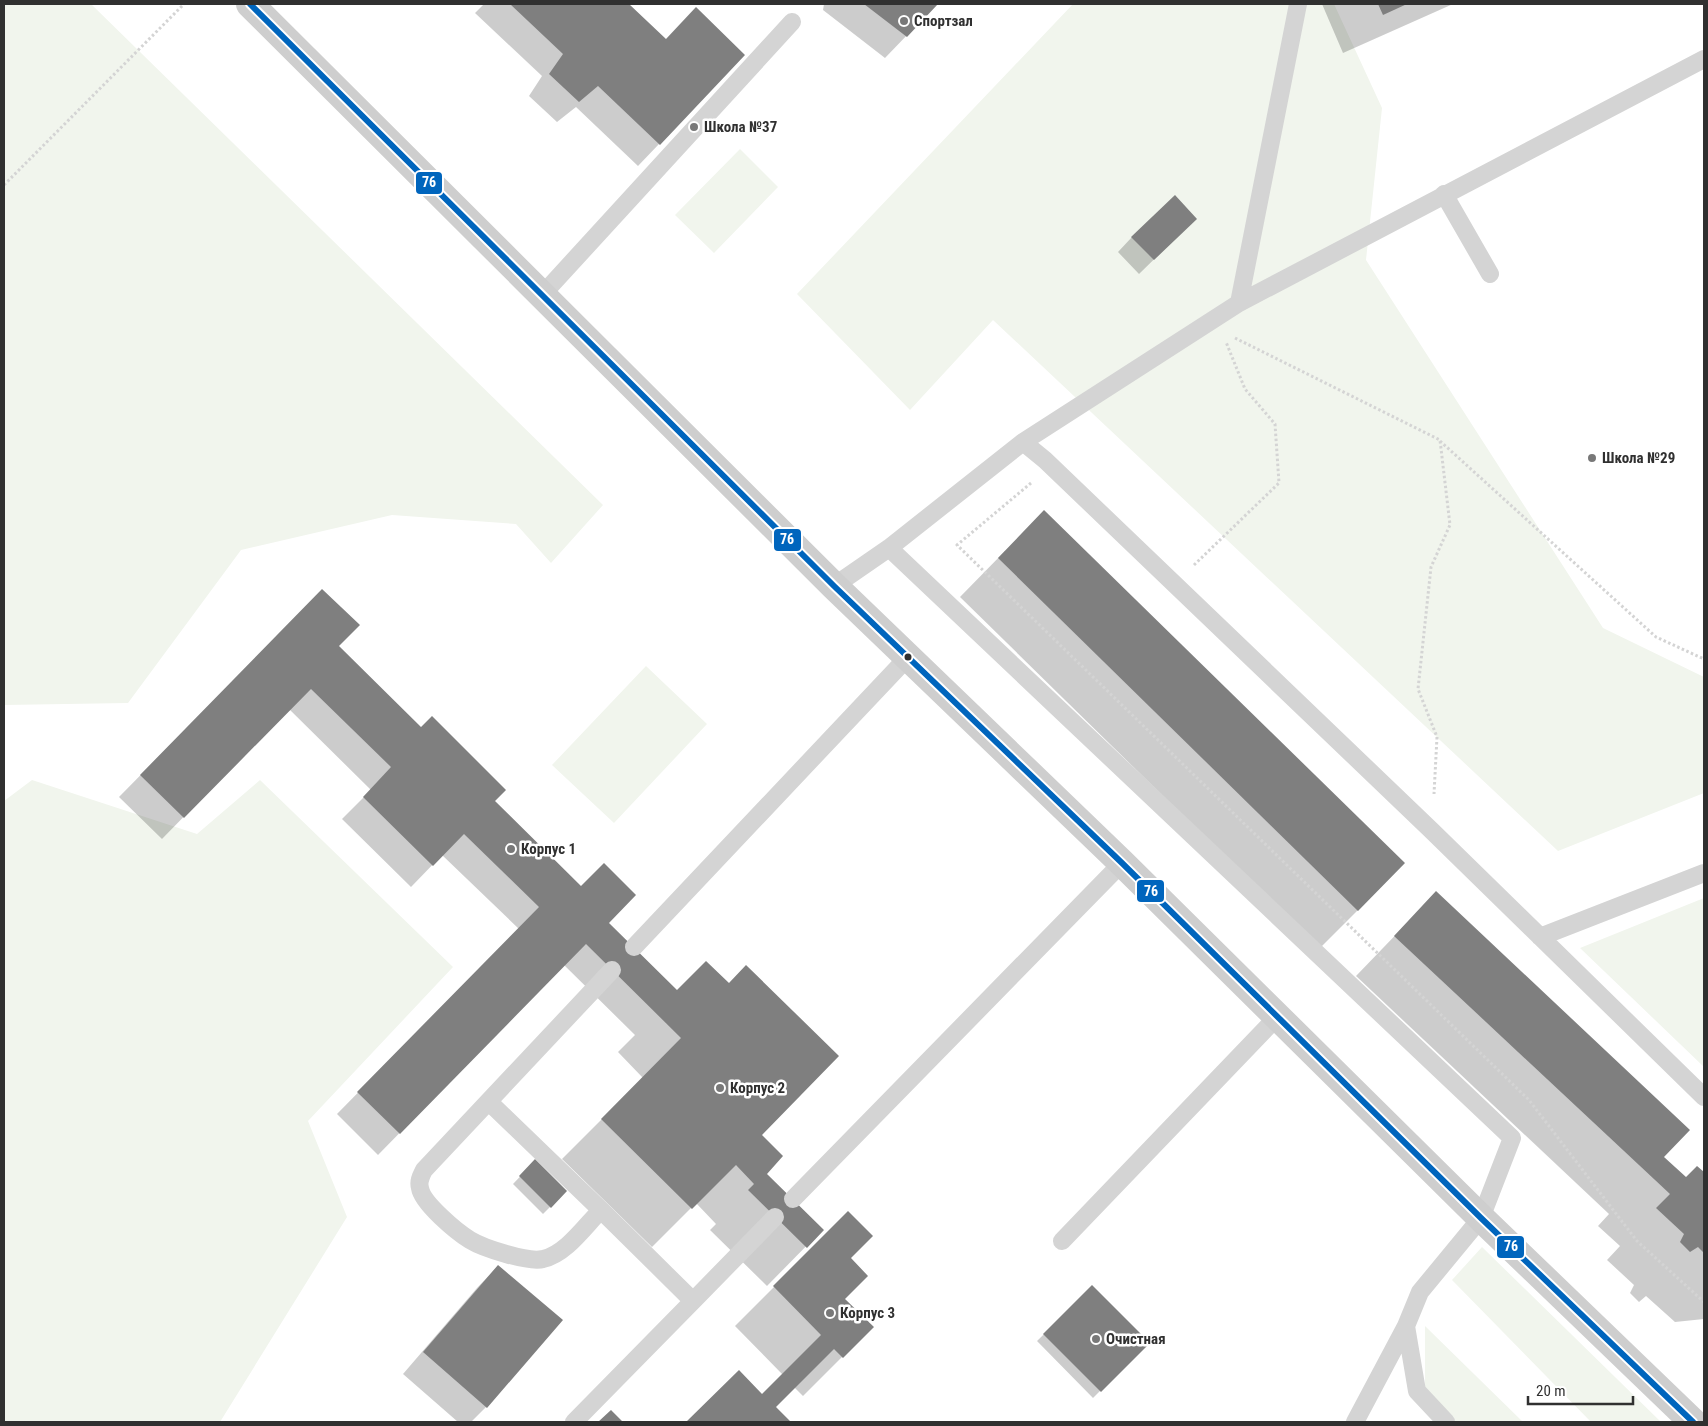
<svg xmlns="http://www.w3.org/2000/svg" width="1708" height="1426" font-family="'Roboto Condensed',sans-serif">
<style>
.green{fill:#f1f5ed}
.shadow{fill:#0003}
.building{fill:#7f7f7f}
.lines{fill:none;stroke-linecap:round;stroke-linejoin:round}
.path{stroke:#d4d4d4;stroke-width:3;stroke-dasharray:2.5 2.5;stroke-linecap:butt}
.lane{stroke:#d4d4d4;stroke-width:18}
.secondary{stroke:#cecece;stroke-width:28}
.bus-1-casing{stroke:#fff;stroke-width:10}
.bus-1{stroke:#0065bd;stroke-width:6}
.poi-dot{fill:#787878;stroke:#fff;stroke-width:2}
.bus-dot{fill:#303030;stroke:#fff;stroke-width:2}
.labels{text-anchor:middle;stroke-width:5;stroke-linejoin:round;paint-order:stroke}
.poi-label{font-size:15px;font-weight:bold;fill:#303030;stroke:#fff;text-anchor:start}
.line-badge{stroke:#fff;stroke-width:2}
.badge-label{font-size:14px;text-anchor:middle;font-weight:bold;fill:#fff}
</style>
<rect width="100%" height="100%" fill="#fff"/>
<path class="green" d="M 4,4 L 91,4 L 603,505 L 551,563 L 516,524 L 392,515 L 241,550 L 128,703 L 4,705 Z
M 1073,4 L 1334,4 L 1382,108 L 1366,260 L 1603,628 L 1704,677 L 1704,793 L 1558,851 L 993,320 L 910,410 L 797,294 Z
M 740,149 L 778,187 L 714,253 L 675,215 Z
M 646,666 L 707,724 L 614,823 L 552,765 Z
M 32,780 L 197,834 L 260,780 L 453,967 L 308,1121 L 347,1217 L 220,1422 L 4,1422 L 4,801 Z
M 1704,898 L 1704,1067 L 1580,948 Z
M 1482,1247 L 1661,1422 L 1591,1422 L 1452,1280 Z
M 1425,1326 L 1523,1422 L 1456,1422 L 1425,1388 Z"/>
<path class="shadow" d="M 484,4 L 627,4 L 666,40 L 744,55 L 638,166 L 576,107 L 557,122 L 529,96 L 542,76 L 475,13 Z
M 824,4 L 937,4 L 885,58 L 823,10 Z
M 1322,4 L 1453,4 L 1343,53 Z
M 1181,233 L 1139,274 L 1118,252 L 1132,237 Z
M 1005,551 L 1358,910 L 1319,949 L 960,597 Z
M 301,612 L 493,801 L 607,923 L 760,1135 L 765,1174 L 822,1230 L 767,1286 L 710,1230 L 716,1224 L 696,1203 L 652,1247 L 562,1159 L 643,1078 L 618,1052 L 635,1035 L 564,965 L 378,1155 L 337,1114 L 519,929 L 442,855 L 411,887 L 342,819 L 371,790 L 289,709 L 162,839 L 119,797 Z
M 1436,893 L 1653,1166 L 1686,1179 L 1697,1167 L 1704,1174 L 1704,1319 L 1675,1322 L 1646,1296 L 1639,1302 L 1630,1293 L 1634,1285 L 1607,1260 L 1620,1246 L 1598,1226 L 1609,1214 L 1356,976 Z
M 535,1161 L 566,1191 L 543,1214 L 513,1184 Z
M 848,1213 L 849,1258 L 844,1299 L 872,1327 L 803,1396 L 794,1387 L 774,1407 L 790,1422 L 688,1422 L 739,1372 L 762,1395 L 783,1375 L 735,1326 Z
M 498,1266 L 486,1407 L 471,1422 L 458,1422 L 403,1374 L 477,1288 Z
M 1092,1287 L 1148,1343 L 1093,1398 L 1037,1341 Z"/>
<path class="building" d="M 510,4 L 629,4 L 666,39 L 696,7 L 745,55 L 660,145 L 598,86 L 579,102 L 549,74 L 563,54 Z
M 864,4 L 938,4 L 907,37 Z
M 1378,4 L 1407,4 L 1383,15 Z
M 1175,195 L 1197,219 L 1154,260 L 1131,237 Z
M 1044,510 L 1405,863 L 1358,911 L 998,558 Z
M 322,589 L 360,625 L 339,646 L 421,727 L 432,716 L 506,790 L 495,801 L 581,886 L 604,863 L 636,895 L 609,923 L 677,990 L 706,961 L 729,983 L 746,965 L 839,1056 L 762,1135 L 783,1156 L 767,1174 L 824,1230 L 807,1248 L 748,1190 L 754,1184 L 736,1165 L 692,1209 L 601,1119 L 681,1038 L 586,944 L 400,1134 L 357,1092 L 539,907 L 464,834 L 433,866 L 363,797 L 391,767 L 311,689 L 184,818 L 140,775 Z
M 1436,891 L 1690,1130 L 1664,1157 L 1686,1177 L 1697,1166 L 1704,1172 L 1704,1253 L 1698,1247 L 1690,1252 L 1680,1242 L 1684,1234 L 1656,1208 L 1670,1194 L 1394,936 Z
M 535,1159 L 567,1191 L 551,1208 L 519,1176 Z
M 848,1211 L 873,1236 L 851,1258 L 868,1276 L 845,1299 L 874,1327 L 843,1358 L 834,1349 L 776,1407 L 791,1422 L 686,1422 L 739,1370 L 762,1394 L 821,1335 L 773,1286 Z
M 498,1265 L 563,1320 L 487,1408 L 423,1352 Z
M 1092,1285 L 1150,1343 L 1101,1392 L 1043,1334 Z
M 611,1410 L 623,1422 L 598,1422 Z"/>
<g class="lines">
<path class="path" d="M 4,185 L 184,4
M 1235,338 L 1440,440 L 1450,525 L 1431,567 L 1418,689 L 1437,737 L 1434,794
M 1440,441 L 1656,637 L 1704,659
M 1031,483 L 957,545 L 1529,1100 L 1637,1241 L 1704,1302
M 1194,565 L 1279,483 L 1275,424 L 1245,389 L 1226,342"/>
<path class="lane" d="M 1444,194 L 1490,274
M 542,295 L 792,22
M 1239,303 L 1298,4
M 1023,442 L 1045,460 L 1431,830 L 1704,1097
M 889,548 L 1512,1138 L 1481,1218 L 1420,1292 L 1406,1326 L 1355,1422
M 834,586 L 889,548 L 1023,442 L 1239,303 L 1704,59
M 1540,937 L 1704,873
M 634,947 L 908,657
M 612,970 L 424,1170 C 421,1176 418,1181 420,1188 C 422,1203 457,1232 470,1240 C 483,1248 529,1263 543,1259 C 566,1254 585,1226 601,1210 L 693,1301 L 775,1217
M 489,1102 L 601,1210
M 793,1199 L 1122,863
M 1062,1241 L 1277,1017
M 1406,1326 L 1417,1391 L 1446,1422
M 574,1422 L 693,1301"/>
<path class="secondary" d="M 250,4 L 834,586 L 1122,863 L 1481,1218 L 1693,1422"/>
<g class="bus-1-casing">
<path id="bus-1" d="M 250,4 L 834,586 L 1122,863 L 1481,1218 L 1693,1422"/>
</g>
<use href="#bus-1" class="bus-1"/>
</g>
<g class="poi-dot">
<circle cx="904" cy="21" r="5"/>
<circle cx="694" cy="127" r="5"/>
<circle cx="1592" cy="458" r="5"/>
<circle cx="511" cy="849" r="5"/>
<circle cx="720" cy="1088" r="5"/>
<circle cx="830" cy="1313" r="5"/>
<circle cx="1096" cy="1339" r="5"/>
</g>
<circle class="bus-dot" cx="908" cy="657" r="4.5"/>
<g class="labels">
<g class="poi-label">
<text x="914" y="26">Спортзал</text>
<text x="704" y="132">Школа №37</text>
<text x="1602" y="463">Школа №29</text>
<text x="521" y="854">Корпус 1</text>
<text x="730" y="1093">Корпус 2</text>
<text x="840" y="1318">Корпус 3</text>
<text x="1106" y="1344">Очистная</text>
</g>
</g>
<g class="line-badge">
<rect x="415" y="171" width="28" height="24" rx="5" fill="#0065bd"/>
<rect x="773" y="528" width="29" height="24" rx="5" fill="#0065bd"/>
<rect x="1136" y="879" width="29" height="24" rx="5" fill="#0065bd"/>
<rect x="1496" y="1235" width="29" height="24" rx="5" fill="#0065bd"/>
</g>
<g class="badge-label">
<text x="429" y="187">76</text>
<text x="787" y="544">76</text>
<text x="1151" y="896">76</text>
<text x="1511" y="1251">76</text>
</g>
<rect width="1708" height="1426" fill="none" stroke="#303030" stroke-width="10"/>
<path d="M1528 1396v8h105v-8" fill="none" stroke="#303030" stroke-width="2.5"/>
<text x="1536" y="1396" font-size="15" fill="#303030" stroke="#ffffff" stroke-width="4" paint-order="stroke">20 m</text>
</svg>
